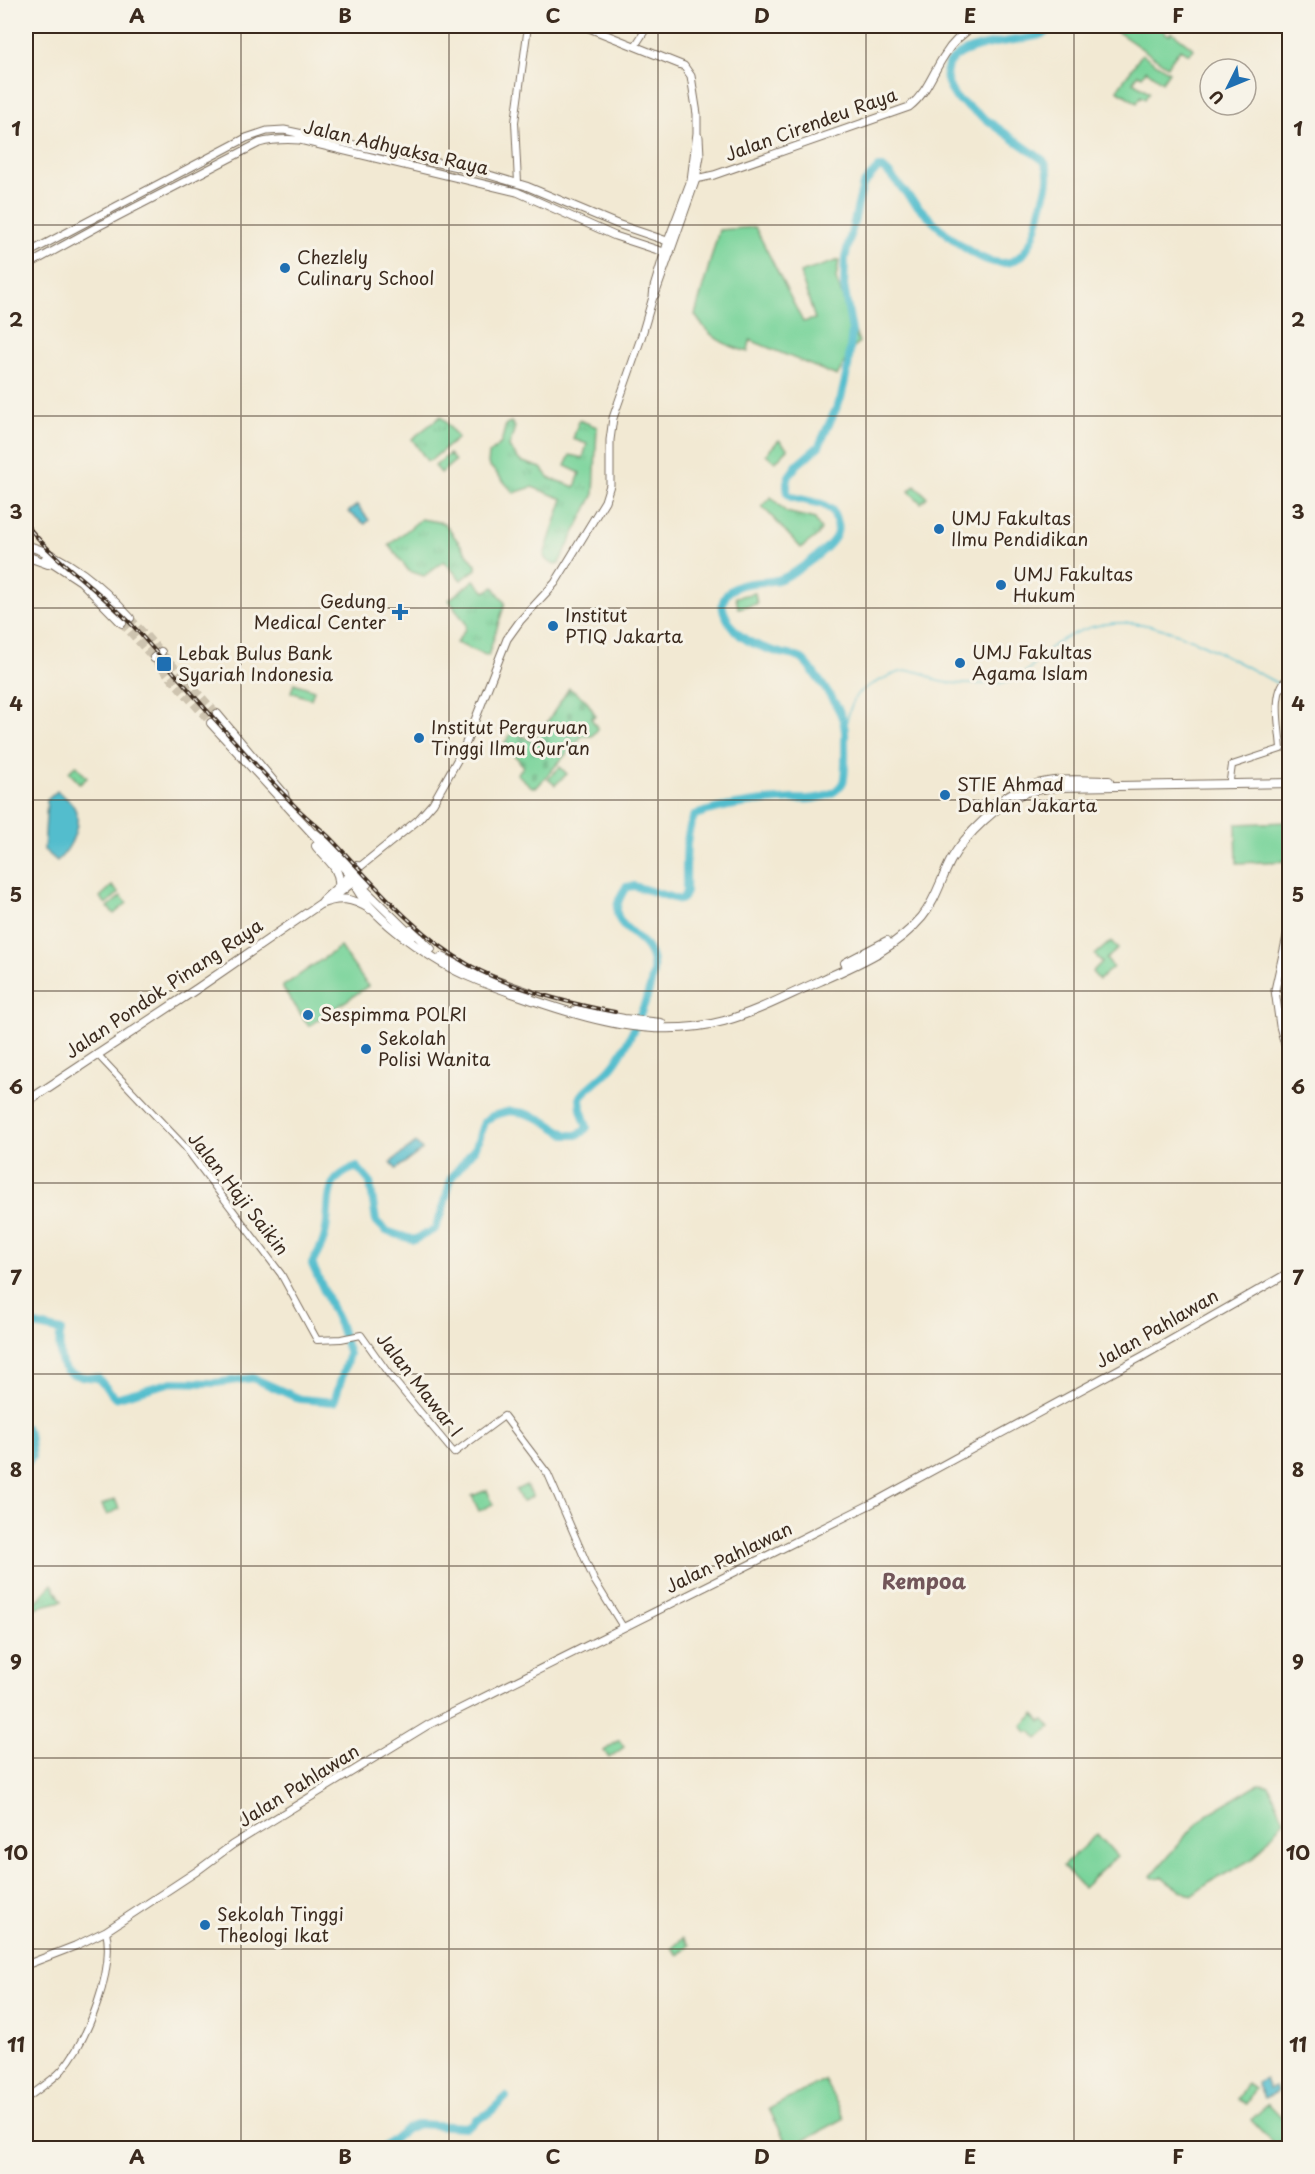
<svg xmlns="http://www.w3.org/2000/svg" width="1315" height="2174" font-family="'Playpen Sans',sans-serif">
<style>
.green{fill:#7ad49b;stroke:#5a7f5c;stroke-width:1.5}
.cemetery{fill:url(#cemetery-stones);stroke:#5a7f5c;stroke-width:1.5}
.park{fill:url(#park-tufts);stroke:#5a7f5c;stroke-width:1.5}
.water{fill:#52bdcd;stroke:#467476;stroke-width:1.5}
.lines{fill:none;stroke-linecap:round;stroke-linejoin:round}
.stream{stroke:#52bdcd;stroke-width:1.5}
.river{stroke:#52bdcd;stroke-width:8}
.trunk-tunnel{stroke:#cdc3af;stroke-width:8;stroke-dasharray:8 4;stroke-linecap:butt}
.tertiary-casing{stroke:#7b6d5d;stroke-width:8}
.secondary-casing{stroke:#7b6d5d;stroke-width:9}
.trunk-casing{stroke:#7b6d5d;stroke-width:10}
.tertiary{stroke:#fff;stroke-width:6}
.secondary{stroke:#fff;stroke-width:7}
.trunk{stroke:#fff;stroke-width:8}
.rail-casing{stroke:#3b2a1e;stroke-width:4}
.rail{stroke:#f7f3e8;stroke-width:1.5;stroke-dasharray:4.5;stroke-linecap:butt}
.grid{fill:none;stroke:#3b2a1e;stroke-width:1.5;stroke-opacity:0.55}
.poi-dot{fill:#1f6fb2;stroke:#f7f3e8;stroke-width:2}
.labels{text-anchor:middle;stroke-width:6;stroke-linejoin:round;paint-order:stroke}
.street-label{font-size:18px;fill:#3b2a1e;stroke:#f7f3e8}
.poi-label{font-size:18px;fill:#3b2a1e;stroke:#f7f3e8;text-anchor:start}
.quarter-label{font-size:21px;font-weight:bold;fill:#72565a;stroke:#f7f3e8}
.neatline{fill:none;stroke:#3b2a1e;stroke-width:2}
.grid-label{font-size:20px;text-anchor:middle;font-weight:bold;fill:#3b2a1e}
</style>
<defs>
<pattern id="cemetery-stones" width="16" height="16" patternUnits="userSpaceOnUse" patternTransform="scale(1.5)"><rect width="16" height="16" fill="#7ad49b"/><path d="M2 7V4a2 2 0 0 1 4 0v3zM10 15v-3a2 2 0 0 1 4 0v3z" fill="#6ab685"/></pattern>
<pattern id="park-tufts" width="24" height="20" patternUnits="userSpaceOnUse" patternTransform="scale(1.5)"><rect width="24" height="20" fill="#7ad49b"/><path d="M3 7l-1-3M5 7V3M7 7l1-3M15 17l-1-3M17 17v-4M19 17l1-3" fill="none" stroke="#6ab685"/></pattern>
</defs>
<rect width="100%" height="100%" fill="#f7f3e8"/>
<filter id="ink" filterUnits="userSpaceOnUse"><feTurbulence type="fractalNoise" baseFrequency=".0167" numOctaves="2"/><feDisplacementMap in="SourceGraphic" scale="12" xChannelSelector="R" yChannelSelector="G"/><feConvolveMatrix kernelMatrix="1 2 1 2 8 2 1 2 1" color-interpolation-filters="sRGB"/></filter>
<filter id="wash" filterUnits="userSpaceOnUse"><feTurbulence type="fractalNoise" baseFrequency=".008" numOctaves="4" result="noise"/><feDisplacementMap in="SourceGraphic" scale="24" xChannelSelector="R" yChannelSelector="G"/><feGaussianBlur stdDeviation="1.35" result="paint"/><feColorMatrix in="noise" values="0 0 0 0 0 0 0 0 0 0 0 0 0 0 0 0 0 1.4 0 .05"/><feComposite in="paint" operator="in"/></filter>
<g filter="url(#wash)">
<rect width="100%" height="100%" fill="#f2e9d3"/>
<path class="green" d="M 1109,26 L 1161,26 L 1166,28 L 1164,32 L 1169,35 L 1172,32 L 1194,49 L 1189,54 L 1180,49 L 1167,66 Z
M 1142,54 L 1169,72 L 1162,82 L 1146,70 L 1142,76 L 1138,74 L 1133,82 L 1149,92 L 1145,99 L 1141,96 L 1137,103 L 1117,90 Z
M 755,227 L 803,322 L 815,319 L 800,273 L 839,260 L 836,279 L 859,342 L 849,354 L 837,376 L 750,340 L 748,352 C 723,345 709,337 695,315 L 719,230 Z
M 779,440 L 788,449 L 775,462 L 766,454 Z
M 449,454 L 455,461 L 441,473 L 435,466 Z
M 915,485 L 927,497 L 921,503 L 909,491 Z
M 755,593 L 757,604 L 738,608 L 736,597 Z
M 294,683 L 314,690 L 311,699 L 291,692 Z
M 76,765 L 87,778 L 80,784 L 69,772 Z
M 560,767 L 567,774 L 555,785 L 548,779 Z
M 1289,822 L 1289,861 L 1237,863 L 1236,824 Z
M 112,886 L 119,893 L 106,904 L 100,897 Z
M 121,896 L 127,903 L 114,914 L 108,907 Z
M 1111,941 L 1118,949 L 1106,959 L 1113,967 L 1099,980 L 1092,972 L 1102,962 L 1095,955 Z
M 340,947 L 368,986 L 309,1026 L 282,987 Z
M 526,1485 L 533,1496 L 522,1502 L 516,1490 Z
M 487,1490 L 493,1504 L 479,1511 L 472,1496 Z
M 115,1499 L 119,1509 L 107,1515 L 102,1505 Z
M 1035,1714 L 1041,1722 L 1044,1720 L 1051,1727 L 1038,1739 L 1031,1731 L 1028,1733 L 1022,1726 Z
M 619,1740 L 624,1747 L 609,1758 L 604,1751 Z
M 1258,1784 L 1269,1785 L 1284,1820 L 1254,1858 L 1209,1883 L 1191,1896 C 1181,1889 1169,1886 1162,1877 L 1153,1878 L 1151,1876 L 1187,1834 L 1208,1814 Z
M 1097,1834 L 1117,1856 L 1083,1888 L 1063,1866 Z
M 683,1938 L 689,1945 L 678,1955 L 672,1948 Z
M 824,2080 L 845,2118 L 789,2148 L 769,2109 Z
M 1246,2084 L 1255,2089 L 1246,2104 L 1237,2099 Z
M 1268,2104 L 1289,2126 L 1289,2133 L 1276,2146 L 1251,2120 Z"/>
<path class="cemetery" d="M 569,688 L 586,700 L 596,716 L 591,718 L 598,729 L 592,736 L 582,736 L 537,787 L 532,787 L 517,774 L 523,767 L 518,759 L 503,745 L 514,730 L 534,743 Z"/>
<path class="park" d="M 441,416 L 458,438 L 431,460 L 427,461 L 412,439 Z
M 579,420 L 597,427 L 594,494 L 559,563 C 554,565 545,562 544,555 L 563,499 L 532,487 L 514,493 L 488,464 L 489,454 L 501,443 L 506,424 L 511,422 L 515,427 L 509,447 L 520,461 L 541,468 L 549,478 L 575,487 L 580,473 L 565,466 L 570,455 L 583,458 L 587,444 L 573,439 Z
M 771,497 L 786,512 L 815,519 L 821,530 L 818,535 L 801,548 L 762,506 Z
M 421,519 L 444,523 L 476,565 L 476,569 L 461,580 L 444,561 L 424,576 L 409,571 L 389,545 Z
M 474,580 L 485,592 L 494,587 L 505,603 L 488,656 L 456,643 L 465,630 L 466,624 L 449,600 Z
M 52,1584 L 62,1601 L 30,1609 Z"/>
<path class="water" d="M 357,505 L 369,520 L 365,524 L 348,512 Z
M 57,791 C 61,795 69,799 72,804 C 85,821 71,849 57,861 L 44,850 L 47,800 Z
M 416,1143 L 422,1150 L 396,1169 L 391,1162 Z
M 1265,2079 L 1269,2089 L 1275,2087 L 1277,2092 L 1264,2098 L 1257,2083 Z"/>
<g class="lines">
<path class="stream" d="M 845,726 C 848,717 851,703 856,696 C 860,690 869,686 875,683 C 890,675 905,667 922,673 C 928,675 933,680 938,681 C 952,685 997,685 1011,681 C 1024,676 1033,665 1042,655 C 1065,633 1098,621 1130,623 C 1178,625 1237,663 1281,685"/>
<path class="river" d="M 26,1323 L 61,1331 C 59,1338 59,1344 60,1351 C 60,1377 76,1376 98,1378 L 115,1398 L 172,1382 L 215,1383 L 253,1378 L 300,1399 L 334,1402 L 349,1354 L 340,1326 L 312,1264 C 316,1255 322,1247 324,1238 C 334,1206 317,1180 357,1167 L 370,1182 L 376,1221 L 386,1231 L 414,1240 L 435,1229 L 443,1209 L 451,1178 L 476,1147 L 484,1122 L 492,1116 L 510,1111 L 524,1113 L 541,1119 L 567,1135 L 576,1135 L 583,1132 L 587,1127 L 581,1109 L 580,1097 C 589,1086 601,1079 610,1069 C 626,1051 656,987 653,963 C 649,928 596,931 626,887 L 634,886 L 680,900 L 683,898 L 686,892 C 687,867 683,836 695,815 C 726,804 761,801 794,799 C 802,799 809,800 817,798 C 826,797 839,791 843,782 C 846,774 845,751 845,741 C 847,715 833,700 819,680 C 813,673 810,665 802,659 C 795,655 787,655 780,653 C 757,646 736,640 726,616 C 723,611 721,605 724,599 C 733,579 761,584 777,580 C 791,577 835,546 837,532 C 839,526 835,517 832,510 L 822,504 L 791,497 L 787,493 L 787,482 L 789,476 L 797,465 L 819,446 L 841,398 L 848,367 L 852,331 L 844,286 L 845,258 L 863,185 L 878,168 L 883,168 C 894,177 902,189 911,199 C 930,219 987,281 1018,258 C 1032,247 1036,229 1040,213 C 1043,197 1055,175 1043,160 L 956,98 C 917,43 1007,44 1037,36 L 1045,33 L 1053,26
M 26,1428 L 29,1433 L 32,1457 L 26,1466
M 383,2148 L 406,2129 L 418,2124 L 465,2127 L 472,2124 L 475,2120 L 488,2114 L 506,2097"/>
</g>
</g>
<g filter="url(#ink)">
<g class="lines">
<path class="trunk-tunnel" d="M 130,618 L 217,714
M 122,623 L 211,723"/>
<g class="tertiary-casing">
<path id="tertiary" d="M 635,46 L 648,26
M 518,183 L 515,122 L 528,26
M 1230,780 L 1232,765 L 1281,749 C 1280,728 1270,689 1290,676
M 97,1054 L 185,1147 L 281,1274 L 317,1340 L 341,1339 L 361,1335 L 388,1373 L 454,1453 L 504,1416 L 548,1474 L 594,1580 L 623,1627
M 26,2099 C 37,2090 52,2081 62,2070 C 88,2039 115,1971 106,1931"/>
</g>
<g class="secondary-casing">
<path id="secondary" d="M 691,180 L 714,175 L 909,107 C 927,93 932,74 944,56 C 952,43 962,33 975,26
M 26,254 L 246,138 L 267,131 L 284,130 L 476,171 L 526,186 L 617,224 L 673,243
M 26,266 L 99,226 L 259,143 C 274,139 286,139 300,140 L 517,192 L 615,236 L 670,254
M 655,295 L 696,179 L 700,156 L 699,137
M 351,865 L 361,866 L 418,820 L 433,803 L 464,748 L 507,639 L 520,621 L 555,583 L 605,501 L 610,485 L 610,440 L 613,418 L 641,338 L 653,297 L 654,287 L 668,241 L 691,180 L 697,133 L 697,114 L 691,76 L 684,66 L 584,26
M 1290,923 L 1275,990 L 1280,1026 L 1290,1063
M 26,1965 L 75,1946 L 106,1931 L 197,1871 L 232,1845 L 428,1725 L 873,1503 L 1143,1356 L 1290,1272"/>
</g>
<g class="trunk-casing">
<path id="trunk" d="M 26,545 C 69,558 100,585 130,618
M 26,556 L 48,564
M 46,558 L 81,581 L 122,623
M 154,658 L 161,652
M 217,714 L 284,794 L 286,805
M 211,723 L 348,872
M 1003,799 C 1035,776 1072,780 1109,781
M 316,834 L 342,856 L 367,884
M 316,846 C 326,859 341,868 339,886
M 367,884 L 360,882 L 357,889 C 375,921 436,963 470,977 C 486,984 504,990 521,996 C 586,1019 654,1040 724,1021 C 757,1012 788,995 820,981 C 857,964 895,949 922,917 C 936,900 941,879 951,860 C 965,835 1000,801 1027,792 C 1037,789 1048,788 1059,787 L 1290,783
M 363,888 L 412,936
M 334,897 L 359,877
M 323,901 L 355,871
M 411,930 L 431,949
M 442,957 L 475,973 L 530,993
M 845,963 L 887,941
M 576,1010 L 624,1019 L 661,1023
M 26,1102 L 198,988 L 320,904 C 340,896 352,898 370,909"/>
</g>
<use href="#tertiary" class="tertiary"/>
<use href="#secondary" class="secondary"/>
<use href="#trunk" class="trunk"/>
<g class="rail-casing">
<path id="rail" d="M 26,524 C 57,564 100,590 134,627 C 186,686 237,747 292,803 C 303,815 317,825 329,837 C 373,882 413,933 469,965 C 513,989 567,1003 615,1012"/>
</g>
<use href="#rail" class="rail"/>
</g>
</g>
<path class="grid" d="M 241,26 L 241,2148M 449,26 L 449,2148M 658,26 L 658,2148M 866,26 L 866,2148M 1074,26 L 1074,2148M 26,225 L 1290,225M 26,416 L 1290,416M 26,608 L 1290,608M 26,800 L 1290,800M 26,991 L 1290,991M 26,1183 L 1290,1183M 26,1374 L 1290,1374M 26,1566 L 1290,1566M 26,1758 L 1290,1758M 26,1949 L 1290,1949"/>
<g class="poi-dot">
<circle cx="285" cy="268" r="6"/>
<circle cx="939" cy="529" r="6"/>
<circle cx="1001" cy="585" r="6"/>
<path d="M397 603h6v6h6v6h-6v6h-6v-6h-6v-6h6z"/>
<circle cx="553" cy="626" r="6"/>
<circle cx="960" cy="663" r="6"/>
<rect x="156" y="656" width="16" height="16" rx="3"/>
<circle cx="419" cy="738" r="6"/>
<circle cx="945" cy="795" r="6"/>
<circle cx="308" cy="1015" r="6"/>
<circle cx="366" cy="1049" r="6"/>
<circle cx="205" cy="1925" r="6"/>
</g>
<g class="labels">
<g class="street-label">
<text transform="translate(811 125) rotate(-20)" y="6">Jalan Cirendeu Raya</text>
<text transform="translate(396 148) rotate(13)" y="6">Jalan Adhyaksa Raya</text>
<text transform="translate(164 989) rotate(-34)" y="6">Jalan Pondok Pinang Raya</text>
<text transform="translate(238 1194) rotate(52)" y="6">Jalan Haji Saikin</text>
<text transform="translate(1157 1329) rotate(-30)" y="6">Jalan Pahlawan</text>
<text transform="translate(419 1385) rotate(52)" y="6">Jalan Mawar I</text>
<text transform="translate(729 1558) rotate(-26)" y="6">Jalan Pahlawan</text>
<text transform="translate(299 1786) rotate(-32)" y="6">Jalan Pahlawan</text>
</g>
<g class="poi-label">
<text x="297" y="264">Chezlely<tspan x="297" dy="21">Culinary School</tspan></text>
<text x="951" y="525">UMJ Fakultas<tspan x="951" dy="21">Ilmu Pendidikan</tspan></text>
<text x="1013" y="581">UMJ Fakultas<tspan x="1013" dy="21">Hukum</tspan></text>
<text x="386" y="608" text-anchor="end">Gedung<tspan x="386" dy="21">Medical Center</tspan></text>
<text x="565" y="622">Institut<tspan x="565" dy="21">PTIQ Jakarta</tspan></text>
<text x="972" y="659">UMJ Fakultas<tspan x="972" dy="21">Agama Islam</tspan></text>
<text x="178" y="660">Lebak Bulus Bank<tspan x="178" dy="21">Syariah Indonesia</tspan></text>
<text x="431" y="734">Institut Perguruan<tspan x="431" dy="21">Tinggi Ilmu Qur'an</tspan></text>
<text x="957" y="791">STIE Ahmad<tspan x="957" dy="21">Dahlan Jakarta</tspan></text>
<text x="320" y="1021">Sespimma POLRI</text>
<text x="378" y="1045">Sekolah<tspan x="378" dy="21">Polisi Wanita</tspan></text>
<text x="217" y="1921">Sekolah Tinggi<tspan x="217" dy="21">Theologi Ikat</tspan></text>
</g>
<g class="quarter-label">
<text x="924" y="1589">Rempoa</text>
</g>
</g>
<rect width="1315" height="2174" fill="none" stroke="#f7f3e8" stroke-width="66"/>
<g transform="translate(1228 87) rotate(227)"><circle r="28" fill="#f7f3e8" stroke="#aca397" stroke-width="1.5"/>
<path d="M0-4.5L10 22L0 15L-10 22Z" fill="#1f6fb2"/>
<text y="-9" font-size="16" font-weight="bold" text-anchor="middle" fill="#3b2a1e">U</text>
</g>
<rect x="33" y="33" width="1249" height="2108" class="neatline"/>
<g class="grid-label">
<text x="137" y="23">A</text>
<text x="345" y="23">B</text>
<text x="553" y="23">C</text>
<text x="762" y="23">D</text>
<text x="970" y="23">E</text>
<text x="1178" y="23">F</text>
<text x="16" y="136">1</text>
<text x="1298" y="136">1</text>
<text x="16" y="327">2</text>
<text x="1298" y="327">2</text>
<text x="16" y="519">3</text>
<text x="1298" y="519">3</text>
<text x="16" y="711">4</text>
<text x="1298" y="711">4</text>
<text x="16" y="902">5</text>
<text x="1298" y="902">5</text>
<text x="16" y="1094">6</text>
<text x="1298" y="1094">6</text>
<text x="16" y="1285">7</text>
<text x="1298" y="1285">7</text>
<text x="16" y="1477">8</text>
<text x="1298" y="1477">8</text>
<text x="16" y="1669">9</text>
<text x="1298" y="1669">9</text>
<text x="16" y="1860">10</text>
<text x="1298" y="1860">10</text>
<text x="16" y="2052">11</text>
<text x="1298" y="2052">11</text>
<text x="137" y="2164">A</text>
<text x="345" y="2164">B</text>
<text x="553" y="2164">C</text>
<text x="762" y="2164">D</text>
<text x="970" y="2164">E</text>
<text x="1178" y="2164">F</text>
</g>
</svg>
